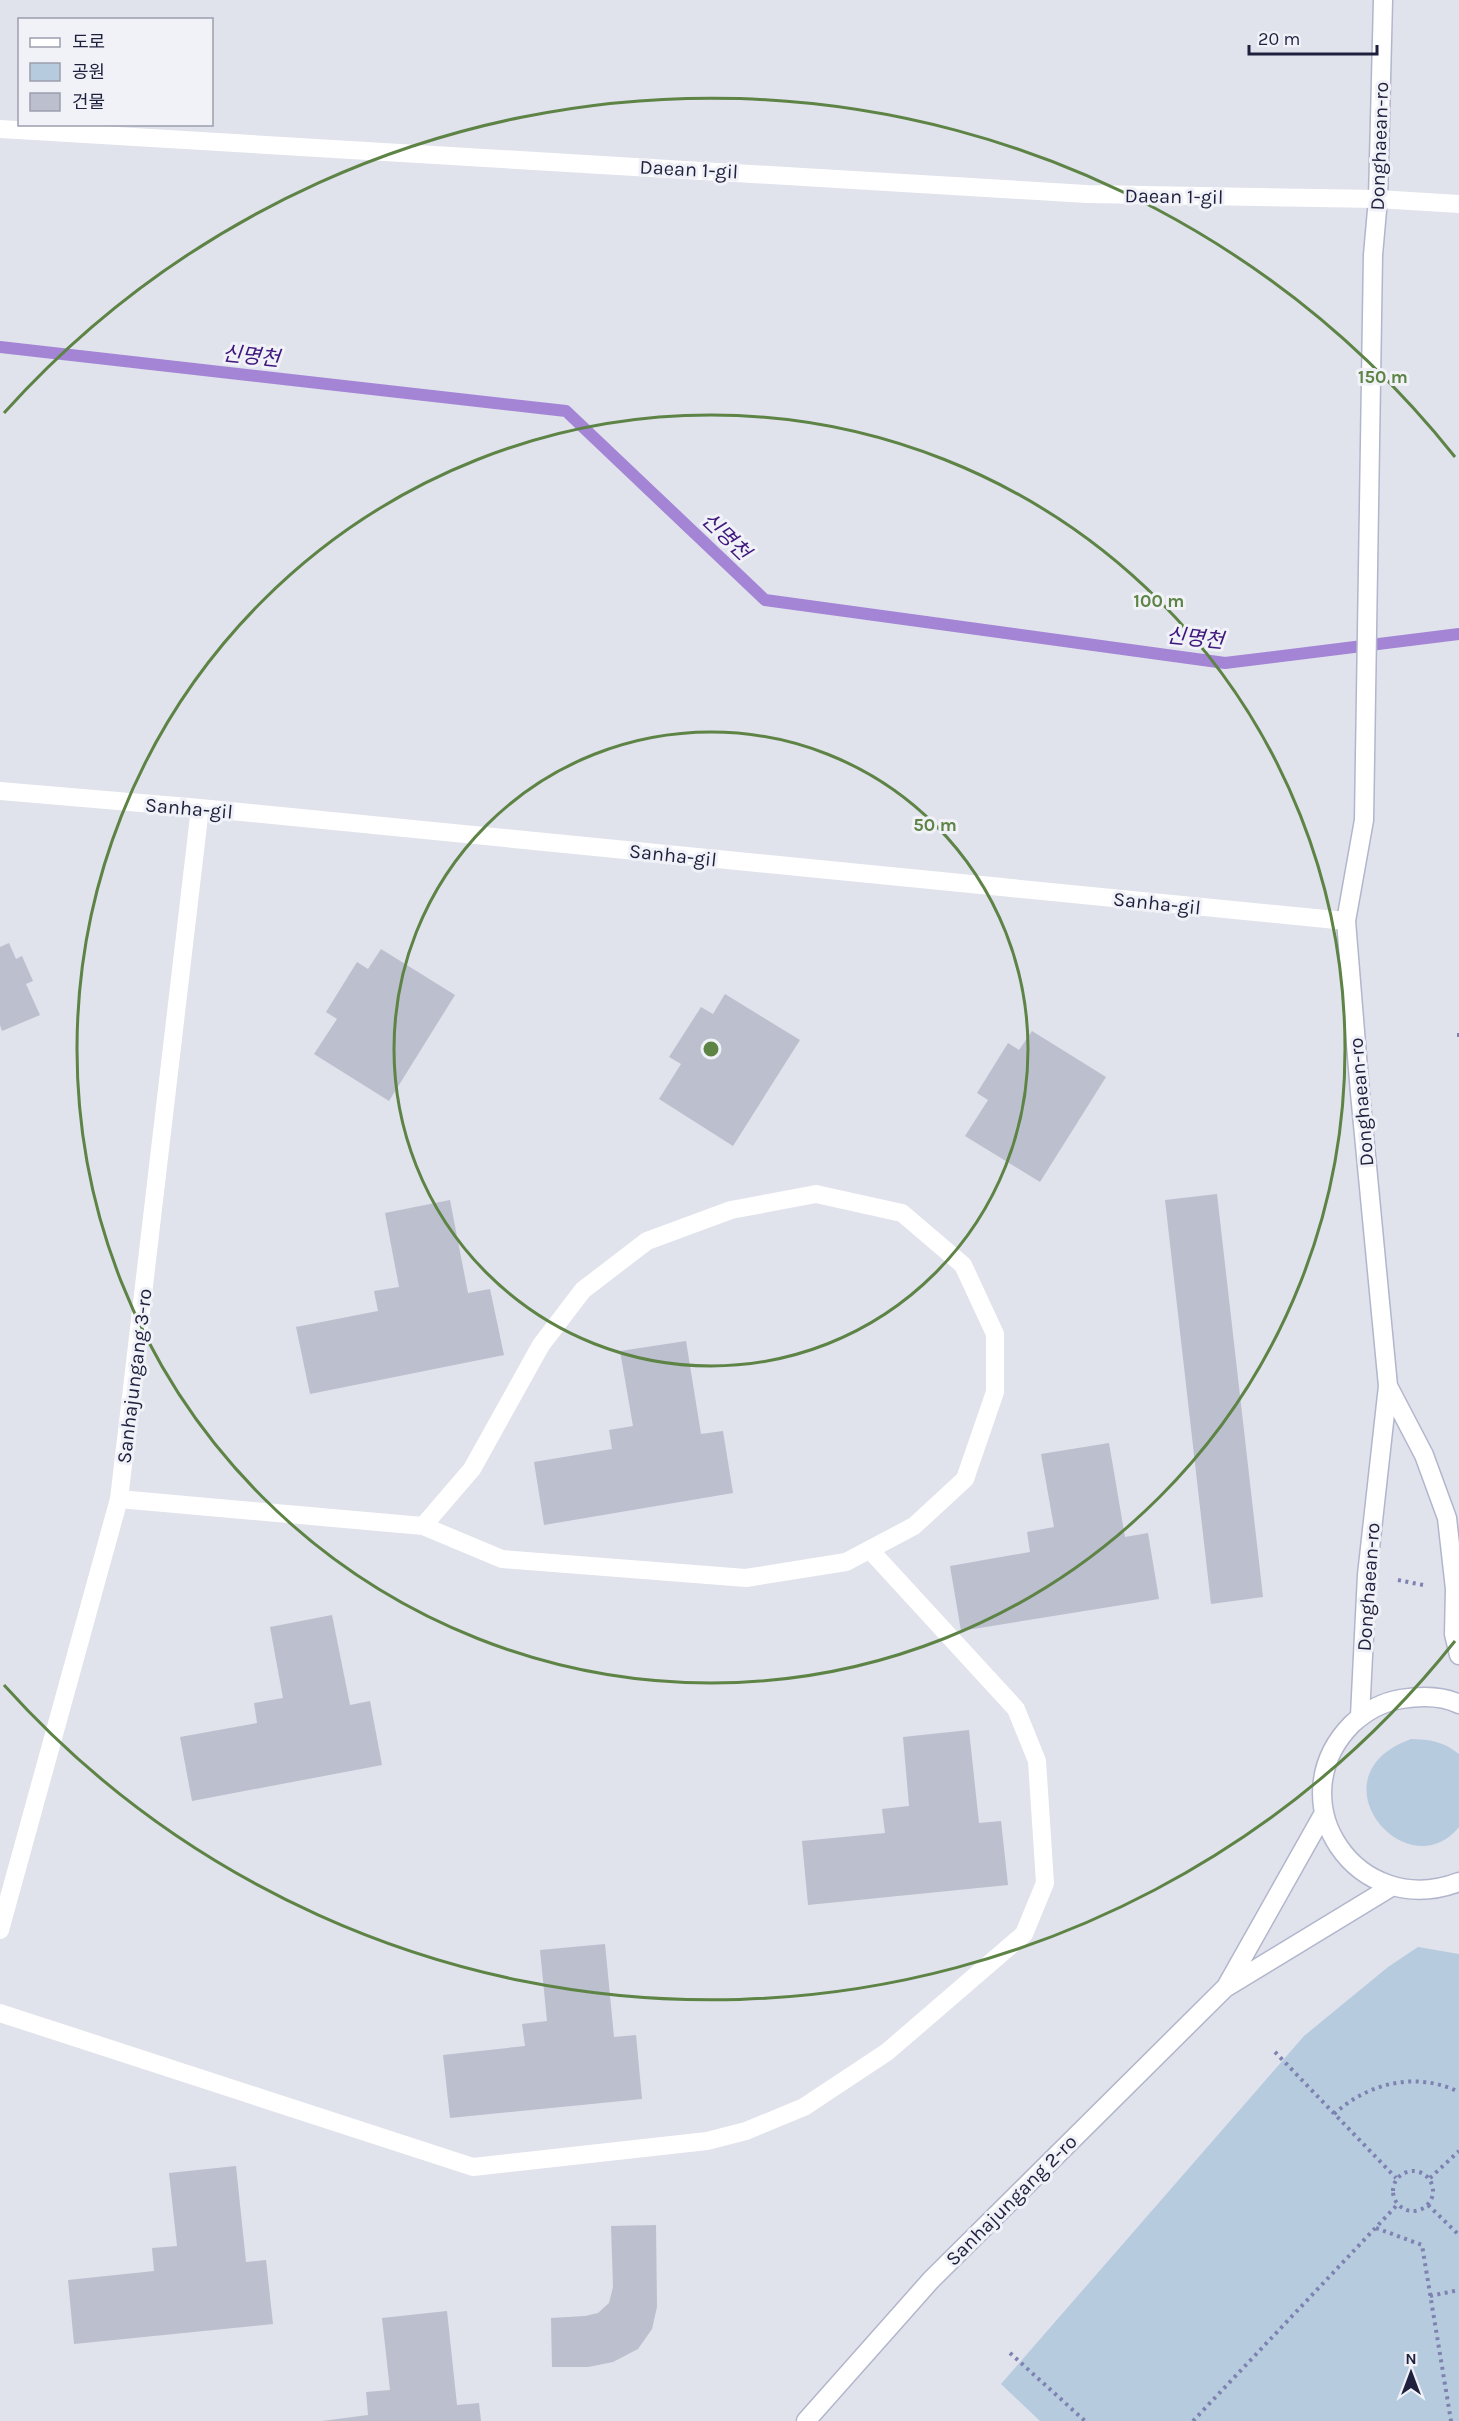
<svg xmlns="http://www.w3.org/2000/svg" width="1459" height="2421" font-family="Karla,'Noto Sans KR',sans-serif">
<style>
.green{fill:#b7cbdf}
.lines{fill:none;stroke-linecap:round;stroke-linejoin:round}
.stream{stroke:#a384d5;stroke-width:12}
.building{fill:#bcbfcd}
.secondary-casing{stroke:#b2b6cc;stroke-width:21}
.path{stroke:#7e82b1;stroke-width:4;stroke-dasharray:3 4.5;stroke-linecap:butt}
.lane{stroke:#fff;stroke-width:18}
.street{stroke:#fff;stroke-width:18}
.secondary{stroke:#fff;stroke-width:18}
.ring{fill:none;stroke:#5d8345;stroke-width:3}
.labels{text-anchor:middle;stroke-width:6;stroke-linejoin:round;paint-order:stroke}
.street-label{font-size:20px;fill:#1f203d;stroke:#f0f2f8}
.water-label{font-size:21px;font-style:italic;fill:#3f167c;stroke:#f0f2f8}
.centre{fill:#5d8345;stroke:#f0f2f8;stroke-width:3}
.ring-label{font-size:18px;text-anchor:middle;font-weight:bold;fill:#5d8345;stroke:#f0f2f8;stroke-width:6;stroke-linejoin:round;paint-order:stroke}
</style>
<rect width="100%" height="100%" fill="#e0e2ec"/>
<path class="green" d="M 1411,1739 C 1430,1739 1444,1742 1459,1754 L 1459,1827 C 1407,1891 1309,1776 1411,1739 Z
M 1418,1947 L 1459,1954 L 1459,2421 L 1040,2421 L 1001,2384 L 1304,2036 L 1388,1967 Z"/>
<g class="lines">
<path class="stream" d="M 0,347 L 566,411 L 765,600 L 1225,663 L 1459,634"/>
</g>
<path class="building" d="M 9,943 L 16,959 L 22,956 L 33,981 L 26,984 L 40,1015 L 2,1031 L 0,1025 L 0,947 Z
M 381,949 L 455,995 L 389,1101 L 314,1054 L 337,1019 L 326,1012 L 357,962 L 368,969 Z
M 725,994 L 800,1040 L 733,1146 L 659,1099 L 681,1064 L 669,1057 L 701,1007 L 713,1014 Z
M 1032,1031 L 1106,1077 L 1040,1182 L 965,1136 L 988,1100 L 977,1093 L 1008,1043 L 1019,1050 Z
M 1217,1194 L 1263,1597 L 1211,1604 L 1165,1200 Z
M 450,1200 L 468,1293 L 490,1289 L 504,1355 L 310,1394 L 296,1327 L 378,1311 L 374,1291 L 399,1287 L 385,1213 Z
M 686,1341 L 701,1434 L 723,1431 L 733,1493 L 544,1525 L 534,1462 L 612,1449 L 609,1430 L 633,1426 L 620,1351 Z
M 1109,1443 L 1125,1537 L 1148,1533 L 1159,1599 L 961,1631 L 950,1566 L 1030,1552 L 1027,1532 L 1054,1527 L 1041,1454 Z
M 332,1615 L 350,1705 L 370,1701 L 382,1765 L 192,1801 L 180,1737 L 257,1723 L 254,1703 L 283,1698 L 270,1627 Z
M 969,1730 L 979,1823 L 1001,1821 L 1008,1885 L 808,1905 L 802,1841 L 885,1833 L 882,1809 L 909,1806 L 903,1737 Z
M 605,1944 L 614,2037 L 636,2035 L 642,2099 L 450,2118 L 443,2055 L 525,2046 L 522,2024 L 547,2021 L 540,1950 Z
M 236,2166 L 246,2262 L 266,2260 L 273,2324 L 74,2344 L 68,2280 L 154,2271 L 152,2248 L 177,2246 L 169,2173 Z
M 656,2225 L 657,2307 L 652,2329 L 638,2349 L 613,2362 L 588,2367 L 552,2367 L 551,2318 L 585,2316 L 598,2313 L 609,2303 L 613,2287 L 611,2226 Z
M 447,2311 L 457,2405 L 479,2403 L 481,2421 L 322,2421 L 368,2415 L 366,2392 L 390,2390 L 382,2318 Z"/>
<g class="lines">
<g class="secondary-casing">
<path id="secondary" d="M 1388,1386 L 1424,1455 L 1447,1518 L 1455,1589 L 1454,1634 L 1459,1655
M 1459,1704 C 1441,1695 1420,1696 1401,1699 C 1383,1702 1365,1712 1352,1724 C 1276,1801 1357,1921 1459,1882
M 1360,1716 L 1367,1575 L 1388,1386 L 1360,1093 L 1346,921 L 1364,820 L 1373,255 L 1378,199 L 1383,0
M 1226,1987 L 1324,1813
M 806,2421 L 931,2280 L 1225,1988 L 1391,1887"/>
</g>
<path class="path" d="M 1457,1035 L 1459,1035
M 1398,1580 L 1423,1585
M 1275,2052 L 1396,2178
M 1334,2114 C 1368,2083 1416,2071 1459,2092
M1393 2191a20 20 0 1 1 40 0a20 20 0 1 1-40 0Z
M 1430,2178 L 1459,2151
M 1428,2205 L 1459,2235
M 1376,2228 L 1422,2245 L 1451,2421
M 1430,2296 L 1459,2290
M 1010,2353 L 1085,2421
M 1193,2421 L 1398,2204"/>
<path class="lane" d="M 119,1499 L 423,1526 L 502,1559 L 746,1578 L 846,1562 L 914,1526 L 965,1479 L 995,1392 L 995,1334 L 963,1265 L 902,1213 L 816,1194 L 731,1210 L 647,1241 L 583,1290 L 541,1345 L 472,1469 L 423,1526
M 0,2013 L 473,2167 L 707,2141 L 746,2131 L 804,2107 L 887,2052 L 1024,1934 L 1045,1883 L 1037,1761 L 1016,1709 L 870,1550"/>
<path class="street" d="M 0,129 L 1087,194 L 1378,199 L 1459,204
M 0,791 L 200,808 L 1346,921
M 0,1930 L 119,1499 L 200,808"/>
<use href="#secondary" class="secondary"/>
</g>
<g class="ring">
<circle cx="711" cy="1049" r="317"/>
<circle cx="711" cy="1049" r="634"/>
<path d="M1455 1641A951 951 0 0 1 4 1685M4 413A951 951 0 0 1 1455 457"/>
</g>
<g class="labels">
<g class="street-label">
<text transform="translate(1379 146) rotate(-88)" y="7">Donghaean-ro</text>
<text transform="translate(689 169) rotate(3)" y="7">Daean 1-gil</text>
<text transform="translate(1174 196) rotate(1)" y="7">Daean 1-gil</text>
<text transform="translate(189 808) rotate(5)" y="7">Sanha-gil</text>
<text transform="translate(673 855) rotate(6)" y="7">Sanha-gil</text>
<text transform="translate(1157 903) rotate(6)" y="7">Sanha-gil</text>
<text transform="translate(1361 1102) rotate(-95)" y="7">Donghaean-ro</text>
<text transform="translate(134 1376) rotate(-83)" y="7">Sanhajungang 3-ro</text>
<text transform="translate(1368 1587) rotate(-86)" y="7">Donghaean-ro</text>
<text transform="translate(1011 2200) rotate(-45)" y="7">Sanhajungang 2-ro</text>
</g>
<g class="water-label">
<text transform="translate(251 356) rotate(6)" y="7">신명천</text>
<text transform="translate(726 536) rotate(44)" y="7">신명천</text>
<text transform="translate(1195 638) rotate(6)" y="7">신명천</text>
</g>
</g>
<circle cx="711" cy="1049" r="9" class="centre"/>
<g class="ring-label">
<text x="1383" y="383">150 m</text>
<text x="1159" y="607">100 m</text>
<text x="935" y="831">50 m</text>
</g>
<rect x="18" y="18" width="195" height="108" fill="#f0f2f8" stroke="#9c9ead" stroke-width="1.5"/>
<rect x="30" y="38" width="30" height="9" fill="#ffffff" stroke="#9c9ead" stroke-width="1.5"/>
<text x="72" y="48" font-size="18" fill="#1f203d">도로</text>
<rect x="30" y="63" width="30" height="18" fill="#b7cbdf" stroke="#9c9ead" stroke-width="1.5"/>
<text x="72" y="78" font-size="18" fill="#1f203d">공원</text>
<rect x="30" y="93" width="30" height="18" fill="#bcbfcd" stroke="#9c9ead" stroke-width="1.5"/>
<text x="72" y="108" font-size="18" fill="#1f203d">건물</text>
<g transform="translate(1411 2373)" stroke="#f0f2f8" stroke-width="4.5" paint-order="stroke">
<path d="M0-4.5L10 22L0 15L-10 22Z" fill="#1f203d"/>
<text y="-9" font-size="16" font-weight="bold" text-anchor="middle" fill="#1f203d">N</text>
</g>
<path d="M1249 45v9h128v-9" fill="none" stroke="#1f203d" stroke-width="3"/>
<text x="1258" y="45" font-size="18" fill="#1f203d" stroke="#f0f2f8" stroke-width="4.5" paint-order="stroke">20 m</text>
</svg>
